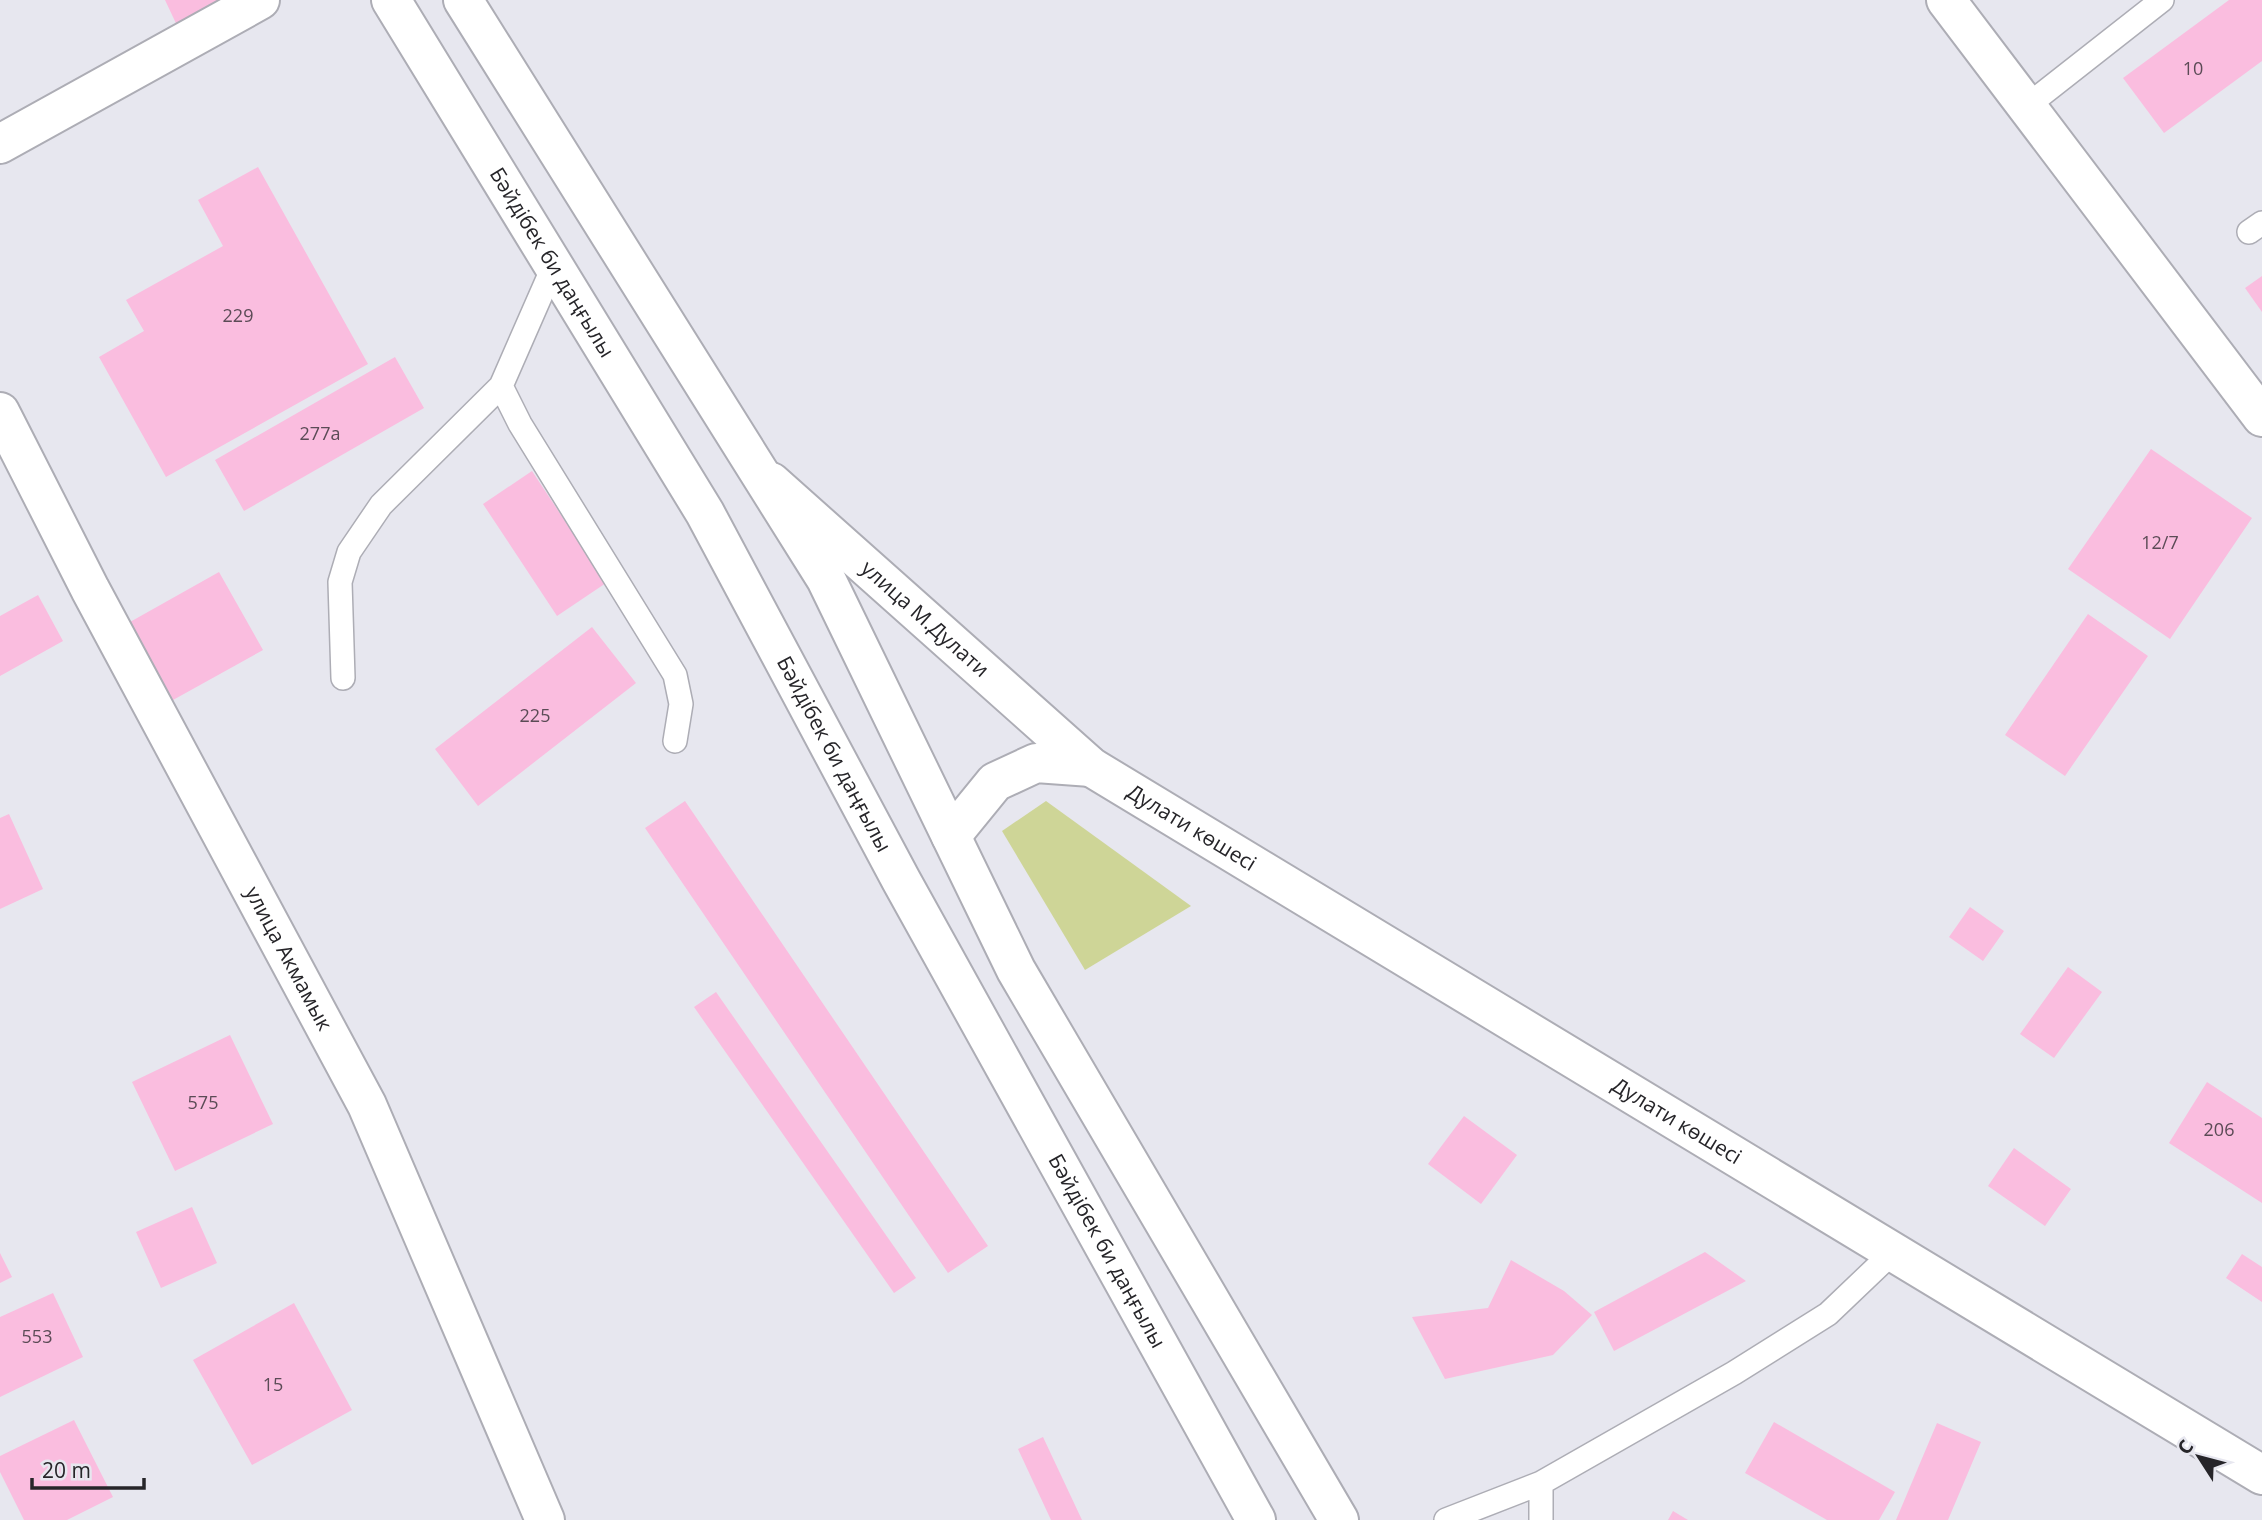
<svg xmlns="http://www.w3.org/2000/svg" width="2262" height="1520" font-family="'Open Sans',sans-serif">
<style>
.green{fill:#ced597}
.building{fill:#fabddf}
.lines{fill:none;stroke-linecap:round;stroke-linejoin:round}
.lane-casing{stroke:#adadb5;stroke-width:26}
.street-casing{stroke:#adadb5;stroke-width:42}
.secondary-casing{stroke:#adadb5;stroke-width:42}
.primary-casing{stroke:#adadb5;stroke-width:42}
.lane{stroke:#fff;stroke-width:23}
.street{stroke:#fff;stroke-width:38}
.secondary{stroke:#fff;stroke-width:38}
.primary{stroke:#fff;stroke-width:38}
.labels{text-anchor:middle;stroke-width:5;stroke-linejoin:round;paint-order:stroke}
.number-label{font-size:18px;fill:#5b4b56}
.street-label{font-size:21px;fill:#262529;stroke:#e7e7ef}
</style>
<rect width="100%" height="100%" fill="#e7e7ef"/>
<path class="green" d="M 1046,801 L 1191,906 L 1085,970 L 1002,831 Z"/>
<path class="building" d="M 165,0 L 222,0 L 181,34 Z
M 2229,0 L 2262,0 L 2262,61 L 2164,133 L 2123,78 Z
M 258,167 L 368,364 L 166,477 L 99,357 L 144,331 L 126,300 L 223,246 L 198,200 Z
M 2262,276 L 2262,312 L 2245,288 Z
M 395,357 L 424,408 L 244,511 L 215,460 Z
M 2151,449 L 2252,518 L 2170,639 L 2068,569 Z
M 532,471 L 606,583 L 557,616 L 483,504 Z
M 219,572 L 263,650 L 173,700 L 130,622 Z
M 38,595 L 63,641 L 0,676 L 0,616 Z
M 2088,614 L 2148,656 L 2065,776 L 2005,735 Z
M 592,627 L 636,683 L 478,806 L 435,749 Z
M 685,801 L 988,1246 L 948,1273 L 645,828 Z
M 9,814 L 43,889 L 0,909 L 0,818 Z
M 1970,907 L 2004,931 L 1983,961 L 1949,937 Z
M 2068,967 L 2102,992 L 2054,1058 L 2020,1034 Z
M 716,992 L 916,1278 L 894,1293 L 694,1007 Z
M 230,1035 L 273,1124 L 175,1171 L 132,1082 Z
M 2207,1082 L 2262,1118 L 2262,1203 L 2169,1143 Z
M 1464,1116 L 1517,1155 L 1481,1204 L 1428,1164 Z
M 2014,1148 L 2071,1189 L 2045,1226 L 1988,1186 Z
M 192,1207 L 217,1263 L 161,1288 L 136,1232 Z
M 1705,1252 L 1746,1281 L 1614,1351 L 1594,1312 Z
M 0,1253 L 12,1277 L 0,1283 Z
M 2242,1254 L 2262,1267 L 2262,1302 L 2226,1278 Z
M 1511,1260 L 1564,1291 L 1592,1315 L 1553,1355 L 1445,1379 L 1412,1317 L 1488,1308 Z
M 53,1293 L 83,1357 L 0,1397 L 0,1317 Z
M 294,1303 L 352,1410 L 252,1465 L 193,1360 Z
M 74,1420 L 113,1497 L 67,1520 L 24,1520 L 0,1472 L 0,1456 Z
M 1774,1422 L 1895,1492 L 1879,1520 L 1827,1520 L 1745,1473 Z
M 1937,1423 L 1981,1442 L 1948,1520 L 1896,1520 Z
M 1043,1437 L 1082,1520 L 1051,1520 L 1018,1449 Z
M 1673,1511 L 1688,1520 L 1668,1520 Z"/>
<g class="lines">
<g class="lane-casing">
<path id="lane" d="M 2027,106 L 2162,0
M 2249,232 L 2262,223
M 554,265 L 501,386 L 520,424 L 675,675 L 681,704 L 675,741
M 343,678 L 340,582 L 349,552 L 381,505 L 501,386
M 1541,1483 L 1541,1520
M 1446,1520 L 1541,1483 L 1734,1373 L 1828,1314 L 1893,1252"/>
</g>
<g class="street-casing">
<g id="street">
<path d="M 1946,0 L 2262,417"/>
<path d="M 0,144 L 260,0"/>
<path id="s1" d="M 0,412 L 90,589 L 367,1105 L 545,1520"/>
</g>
</g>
<g class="secondary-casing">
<g id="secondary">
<path id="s2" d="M 771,482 L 1091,767 L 2262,1475"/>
<path d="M 951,836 L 995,782 L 1036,763 L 1091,767"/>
</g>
</g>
<g class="primary-casing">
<g id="primary">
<path id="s3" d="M 391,0 L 705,513 L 901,880 L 1256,1520"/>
<path d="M 463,0 L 826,579 L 1016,970 L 1339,1520"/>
</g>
</g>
<use href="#lane" class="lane"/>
<use href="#street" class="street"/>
<use href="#secondary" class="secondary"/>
<use href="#primary" class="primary"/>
</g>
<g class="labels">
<g class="number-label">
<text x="2193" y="75">10</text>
<text x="238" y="322">229</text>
<text x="320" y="440">277а</text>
<text x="2160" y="549">12/7</text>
<text x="535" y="722">225</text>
<text x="203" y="1109">575</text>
<text x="2219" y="1136">206</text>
<text x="37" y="1343">553</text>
<text x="273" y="1391">15</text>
</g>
<g class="street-label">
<text dy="7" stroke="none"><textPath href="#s3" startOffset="308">Бәйдібек би даңғылы</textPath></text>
<text dy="7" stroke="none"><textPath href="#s2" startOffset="206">улица М.Дулати</textPath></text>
<text dy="7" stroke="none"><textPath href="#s3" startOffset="875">Бәйдібек би даңғылы</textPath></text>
<text dy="7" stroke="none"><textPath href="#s2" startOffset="546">Дулати көшесі</textPath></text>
<text dy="7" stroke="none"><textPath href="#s1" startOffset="618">улица Акмамык</textPath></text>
<text dy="7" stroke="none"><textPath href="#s2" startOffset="1113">Дулати көшесі</textPath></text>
<text dy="7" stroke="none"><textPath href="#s3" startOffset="1442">Бәйдібек би даңғылы</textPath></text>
</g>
</g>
<g transform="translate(2199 1457) rotate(306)" stroke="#e7e7ef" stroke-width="5" paint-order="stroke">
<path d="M0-5L12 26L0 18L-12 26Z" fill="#262529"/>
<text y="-10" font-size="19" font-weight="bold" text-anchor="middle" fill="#262529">С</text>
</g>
<path d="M32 1478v10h112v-10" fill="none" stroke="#262529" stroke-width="3.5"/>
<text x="42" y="1478" font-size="21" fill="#262529" stroke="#e7e7ef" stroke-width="5" paint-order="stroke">20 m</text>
</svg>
